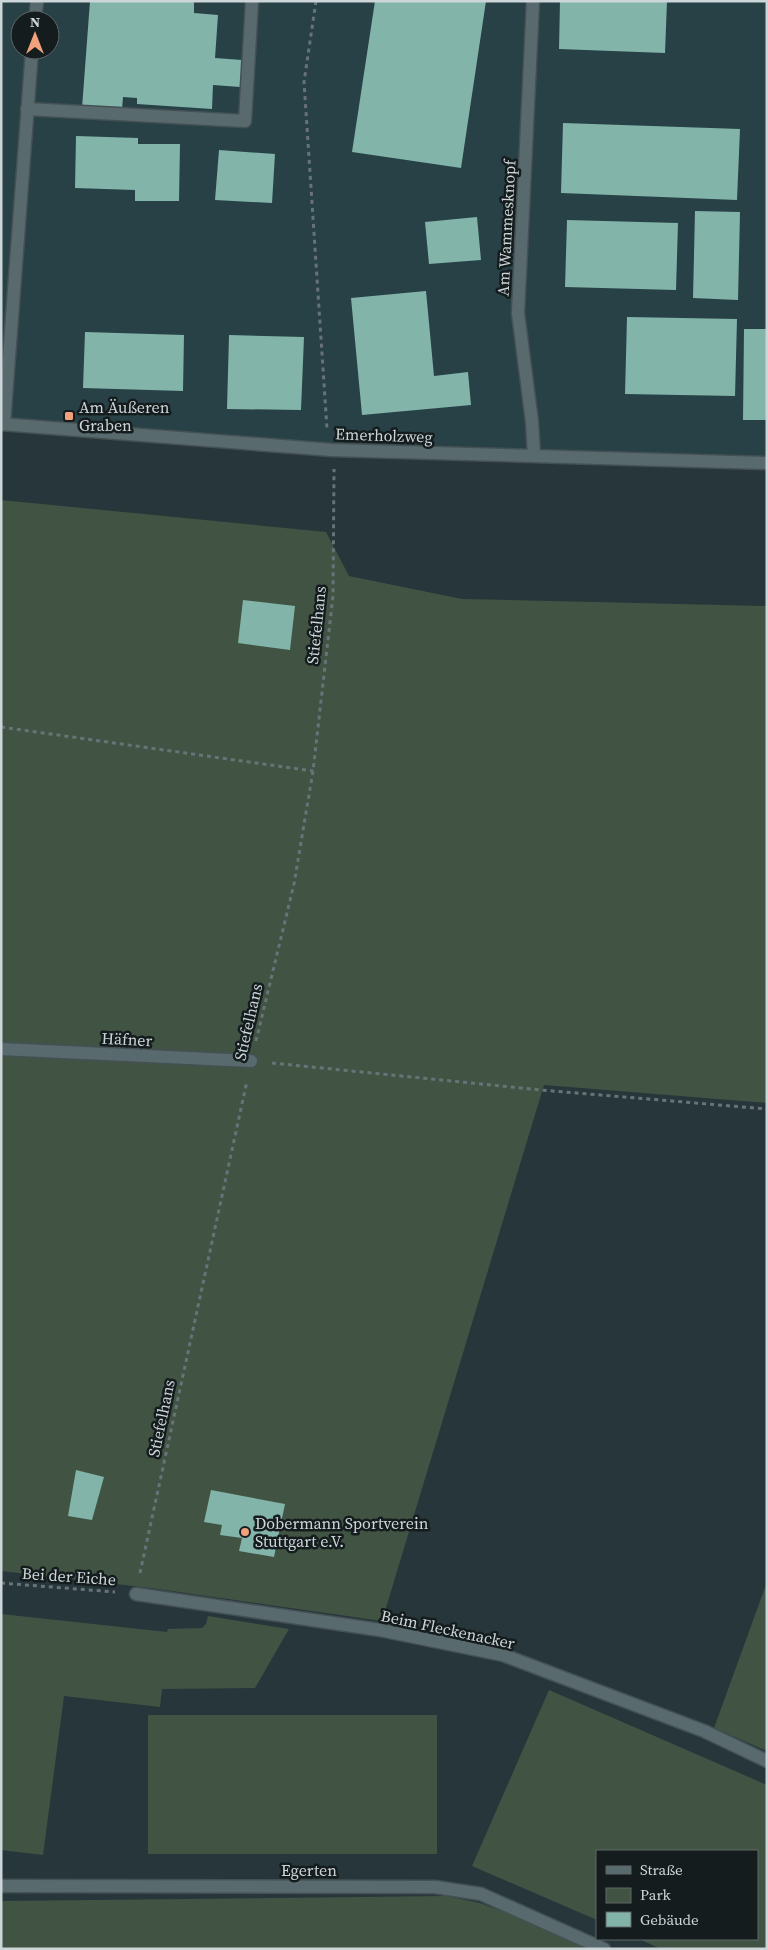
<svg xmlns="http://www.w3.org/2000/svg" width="768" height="1950" font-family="'Source Serif 4',serif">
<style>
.built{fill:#284146;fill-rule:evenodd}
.green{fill:#415443}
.building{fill:#82b4aa}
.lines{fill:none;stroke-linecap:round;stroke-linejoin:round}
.service-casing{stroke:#445154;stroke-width:15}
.minor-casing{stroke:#445154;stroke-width:15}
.path{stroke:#677377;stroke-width:3;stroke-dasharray:4 4;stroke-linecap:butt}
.service{stroke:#596a6e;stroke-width:12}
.minor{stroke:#596a6e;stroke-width:12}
.poi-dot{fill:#f1a17d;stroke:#151c1e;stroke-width:2}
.labels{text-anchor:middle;stroke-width:5;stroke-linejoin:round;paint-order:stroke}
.street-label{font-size:16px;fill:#ccd5d8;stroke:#151c1e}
.poi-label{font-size:16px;fill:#ccd5d8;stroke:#151c1e;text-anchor:start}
</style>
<rect width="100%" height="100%" fill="#27363a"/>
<path class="built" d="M 1,1 L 767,1 L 767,463 L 332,450 L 1,424 ZM 20,20 L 50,20 L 50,50 L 20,50 Z"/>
<path class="green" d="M 1,500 L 326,532 L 349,576 L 462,599 L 767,606 L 767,1103 L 544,1085 L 382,1621 L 151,1588 L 1,1571 Z
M 767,1582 L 767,1751 L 714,1728 Z
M 1,1614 L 167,1632 L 168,1629 L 202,1628 L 206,1624 L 208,1616 L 289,1629 L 255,1688 L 162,1689 L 160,1707 L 64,1696 L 43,1855 L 1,1850 Z
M 549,1690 L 767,1785 L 767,1949 L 661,1949 L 639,1939 L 757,1939 L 757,1851 L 597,1851 L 597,1920 L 472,1866 Z
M 148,1715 L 437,1715 L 437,1854 L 148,1854 Z
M 446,1896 L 480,1903 L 510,1914 L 593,1949 L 1,1949 L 1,1901 Z"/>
<path class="building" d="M 90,1 L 194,1 L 194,13 L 218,15 L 215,58 L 242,60 L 240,87 L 213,85 L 212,109 L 137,104 L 137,98 L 123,97 L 122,110 L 82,108 Z
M 375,1 L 486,1 L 461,168 L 352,152 Z
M 560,1 L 667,1 L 665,53 L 559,49 Z
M 563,123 L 740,129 L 737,200 L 561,193 Z
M 76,136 L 138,138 L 138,144 L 180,144 L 179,201 L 135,201 L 135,190 L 75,188 Z
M 219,150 L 275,154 L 272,203 L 215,200 Z
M 695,211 L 740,212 L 738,300 L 693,298 Z
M 477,217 L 481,260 L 429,264 L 425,222 Z
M 567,220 L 678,223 L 676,290 L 565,287 Z
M 426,291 L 434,376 L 468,372 L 471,405 L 362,415 L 351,298 Z
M 627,317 L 737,319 L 735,396 L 625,394 Z
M 744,329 L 767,329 L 767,420 L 743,420 Z
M 85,332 L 184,335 L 183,391 L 83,388 Z
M 229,335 L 304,337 L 301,410 L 227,409 Z
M 243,600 L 295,606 L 290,650 L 238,643 Z
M 76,1470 L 104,1477 L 92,1520 L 68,1516 Z
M 211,1490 L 285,1504 L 274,1557 L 239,1551 L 242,1538 L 220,1535 L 222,1525 L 204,1522 Z"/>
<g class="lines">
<g class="service-casing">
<path id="service" d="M 27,109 L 245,121 L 252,1
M 1,1049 L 251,1061
M 136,1594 L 380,1630 L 503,1655 L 704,1731 L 767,1761
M 1,1886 L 435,1887 L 481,1894 L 604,1949"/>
</g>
<g class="minor-casing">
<path id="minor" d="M 533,1 L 518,313 L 532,422 L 534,455
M 35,20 L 37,1
M 1,424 L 332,450 L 767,463
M 4,424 L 32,50"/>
</g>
<path class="path" d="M 316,1 L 304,82 L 327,429
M 1,727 L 313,771
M 256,1041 L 294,884 L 313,771 L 333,596 L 334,469
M 272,1063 L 541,1090 L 767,1109
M 140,1573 L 247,1081
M 1,1583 L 115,1592"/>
<use href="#service" class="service"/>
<use href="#minor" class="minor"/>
</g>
<g class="poi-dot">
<rect x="64" y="411" width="10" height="10" rx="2.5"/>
<circle cx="245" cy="1532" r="5"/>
</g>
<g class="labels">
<g class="street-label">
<text transform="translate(506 228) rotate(-87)" y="6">Am Wammesknopf</text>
<text transform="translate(384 435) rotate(2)" y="6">Emerholzweg</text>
<text transform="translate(316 625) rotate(-84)" y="6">Stiefelhans</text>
<text transform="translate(248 1022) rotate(-77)" y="6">Stiefelhans</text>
<text transform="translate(127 1039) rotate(3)" y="6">Häfner</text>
<text transform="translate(161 1418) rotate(-78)" y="6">Stiefelhans</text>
<text transform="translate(69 1576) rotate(4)" y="6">Bei der Eiche</text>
<text transform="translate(448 1629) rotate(12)" y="6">Beim Fleckenacker</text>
<text x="309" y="1876">Egerten</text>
</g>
<g class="poi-label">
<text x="79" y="413">Am Äußeren<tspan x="79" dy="18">Graben</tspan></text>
<text x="255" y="1529">Dobermann Sportverein<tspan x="255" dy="18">Stuttgart e.V.</tspan></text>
</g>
</g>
<rect width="768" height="1950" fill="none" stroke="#ccd5d8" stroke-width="5"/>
<rect x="596" y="1850" width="162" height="90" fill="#151c1e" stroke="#5e6668"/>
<rect x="606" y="1866" width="25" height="8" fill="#596a6e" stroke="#5e6668"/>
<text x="640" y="1875" font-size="15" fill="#ccd5d8">Straße</text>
<rect x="606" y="1888" width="25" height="15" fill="#415443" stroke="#5e6668"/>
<text x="640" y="1900" font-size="15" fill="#ccd5d8">Park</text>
<rect x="606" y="1912" width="25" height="15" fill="#82b4aa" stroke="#5e6668"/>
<text x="640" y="1925" font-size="15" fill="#ccd5d8">Gebäude</text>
<g transform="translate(35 35)"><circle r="24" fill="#151c1e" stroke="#5e6668"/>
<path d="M0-4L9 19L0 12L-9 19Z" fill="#f1a17d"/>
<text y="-8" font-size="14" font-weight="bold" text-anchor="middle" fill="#ccd5d8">N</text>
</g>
</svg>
